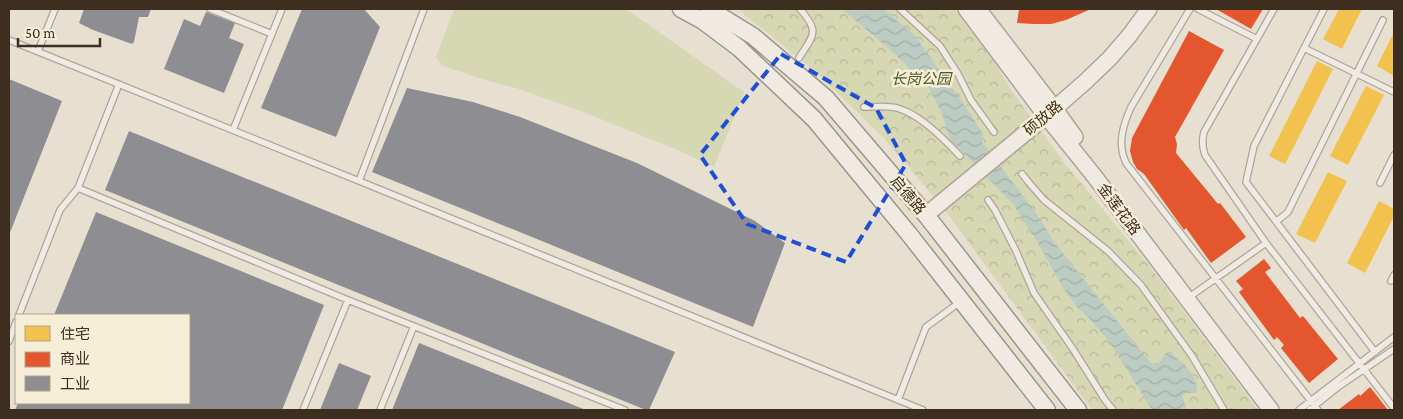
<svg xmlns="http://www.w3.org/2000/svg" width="1403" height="419" font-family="'Crimson Pro','Noto Sans SC',serif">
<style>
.forest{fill:url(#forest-crowns)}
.pitch{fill:#d6d7b3}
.water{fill:url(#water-waves)}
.homes{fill:#f2c14e}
.shops{fill:#e4572e}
.industry{fill:#8d8d92}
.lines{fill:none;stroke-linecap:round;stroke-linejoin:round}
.service-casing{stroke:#ada599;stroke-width:8}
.tertiary-casing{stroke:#ada599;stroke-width:18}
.secondary-casing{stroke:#9c958a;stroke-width:19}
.service{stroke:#efebe3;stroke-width:5.5}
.tertiary{stroke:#efebe3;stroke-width:15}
.secondary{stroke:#efebe3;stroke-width:16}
.marked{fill:none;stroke:#1d4ed8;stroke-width:4;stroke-dasharray:10 6;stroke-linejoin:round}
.labels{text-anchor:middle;stroke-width:5;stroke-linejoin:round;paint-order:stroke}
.park-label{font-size:15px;font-style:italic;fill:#4d5a26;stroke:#f7eed8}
.street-label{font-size:15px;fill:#3d2e20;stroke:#f7eed8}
</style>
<defs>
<pattern id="forest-crowns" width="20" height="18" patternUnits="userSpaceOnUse" patternTransform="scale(1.25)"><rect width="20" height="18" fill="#d6d7b3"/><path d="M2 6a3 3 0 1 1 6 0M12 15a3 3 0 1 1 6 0" fill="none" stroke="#b9b99a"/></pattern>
<pattern id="water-waves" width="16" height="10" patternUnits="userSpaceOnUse" patternTransform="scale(1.25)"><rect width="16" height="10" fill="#bcccc2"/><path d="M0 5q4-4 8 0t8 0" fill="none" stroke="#a2b0a6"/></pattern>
</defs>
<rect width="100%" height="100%" fill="#e7e0d1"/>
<path class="forest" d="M 738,9 L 954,9 L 996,64 L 1011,90 L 1064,162 L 1151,268 L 1258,410 L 1092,410 L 944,209 L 885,139 L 818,74 Z"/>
<path class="pitch" d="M 454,9 L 624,9 L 629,11 L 744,92 L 714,167 L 680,151 L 586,113 L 516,88 L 482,79 L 441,65 L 436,57 Z"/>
<path class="water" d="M 842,9 L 884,9 L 916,37 L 970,113 L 983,134 L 982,142 L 1036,213 L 1055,243 L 1150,362 L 1152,364 L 1158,364 L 1168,351 C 1181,361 1199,375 1197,393 L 1186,393 L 1182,396 L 1187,410 L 1152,410 L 1109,341 L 1089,318 L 1077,307 L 1065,291 L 1039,245 L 1013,204 L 949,138 L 942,113 L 927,85 L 894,53 Z"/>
<path class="homes" d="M 1339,9 L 1362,9 L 1342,49 L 1323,39 Z
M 1394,32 L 1394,76 L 1377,66 Z
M 1317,61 L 1333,69 L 1285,164 L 1269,156 Z
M 1366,86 L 1384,95 L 1348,165 L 1330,156 Z
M 1328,172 L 1347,181 L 1315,243 L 1296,234 Z
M 1379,201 L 1394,209 L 1394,216 L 1365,273 L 1347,263 Z"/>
<path class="shops" d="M 1019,9 L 1091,9 L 1066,20 L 1051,24 L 1034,24 L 1017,23 Z
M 1216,9 L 1263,9 L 1251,29 Z
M 1189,31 L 1224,50 L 1175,137 L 1177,144 L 1176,153 L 1218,204 L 1220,203 L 1246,237 L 1211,263 L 1186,228 L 1184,230 L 1144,174 L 1137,169 L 1133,162 L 1130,151 L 1132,138 Z
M 1264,259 L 1271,268 L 1265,272 L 1300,318 L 1303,316 L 1338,359 L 1309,383 L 1281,348 L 1284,345 L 1277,337 L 1274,340 L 1239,292 L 1243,289 L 1236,281 Z
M 1370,387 L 1388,410 L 1338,410 L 1359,394 L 1360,396 Z"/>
<path class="industry" d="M 84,9 L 151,9 L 148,17 L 139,17 L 134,42 L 132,44 L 93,30 L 79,23 Z
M 302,9 L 364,9 L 380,27 L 336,137 L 261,108 Z
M 206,12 L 235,23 L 229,38 L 244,44 L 224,93 L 164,69 L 184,19 L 200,26 Z
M 9,79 L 62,101 L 9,235 Z
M 407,88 L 473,102 L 520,117 L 637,163 L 755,221 L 785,243 L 753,327 L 372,172 Z
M 129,131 L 675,352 L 649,410 L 646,410 L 105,190 Z
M 96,212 L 324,305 L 282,410 L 15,410 L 18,403 L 189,403 L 189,315 L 54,315 Z
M 419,343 L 586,410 L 392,410 Z
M 339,363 L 371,376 L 357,410 L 320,410 Z"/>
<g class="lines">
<g class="service-casing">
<path id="service" d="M 210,9 L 272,34
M 900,9 L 940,46 L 958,74 L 971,100 L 994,132
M 1190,9 L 1131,107 C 1123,125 1117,144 1126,163 L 1318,410
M 1198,9 L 1257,39
M 1274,9 L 1204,132 C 1202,140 1202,147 1205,155 L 1266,243 L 1394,408
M 1324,9 L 1254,146 L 1246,182 L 1375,352
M 9,40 L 359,181 L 424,9
M 1304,48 L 1394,92
M 38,51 L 55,9
M 799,58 C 814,34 820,32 800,9
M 864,107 C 873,107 883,106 891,107 C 915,109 944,139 960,156
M 233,130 L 282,9
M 1022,174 L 1030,184 L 1044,200 L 1108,251 L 1141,285 L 1192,356 L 1224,410
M 359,181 L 923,410
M 1380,183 L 1394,155
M 78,188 L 348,300 L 625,410
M 988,200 L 995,210 L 1016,251 L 1034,293 L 1073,349 L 1105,400 L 1113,410
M 1277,221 L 1288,212 L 1383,20
M 1391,281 L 1394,275
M 1188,298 L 1266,243
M 19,315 L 60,210 L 78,188 L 119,84
M 9,341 L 16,322
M 898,400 L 926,327 L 960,302
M 303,410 L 348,300
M 380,410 L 414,326
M 1299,410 L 1394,337
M 1309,410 L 1338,387 L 1394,349"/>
</g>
<g class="tertiary-casing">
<path id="tertiary" d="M 966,9 L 1046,116 L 1095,177 L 1271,410
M 982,14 L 1055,109 L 1075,137
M 926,215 L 1046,116 L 1085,82 L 1110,58 L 1129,36 L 1149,9"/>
</g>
<g class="secondary-casing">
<path id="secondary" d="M 681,9 L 703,21 L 739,48 L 814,119 L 909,234 L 1047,410
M 709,9 L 753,36 L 826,98 L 926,215 L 1078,410"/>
</g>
<use href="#service" class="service"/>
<use href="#tertiary" class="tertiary"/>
<use href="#secondary" class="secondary"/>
</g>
<path class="marked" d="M 781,54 L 876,108 L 906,164 L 846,262 L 747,224 L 700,155 Z"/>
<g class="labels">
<g class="park-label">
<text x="921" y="84">长岗公园</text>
</g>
<g class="street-label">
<text transform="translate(1043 118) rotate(-40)" y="5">硕放路</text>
<text transform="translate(908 195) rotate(50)" y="5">启德路</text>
<text transform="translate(1119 209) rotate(53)" y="5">金莲花路</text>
</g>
</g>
<rect width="1403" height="419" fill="none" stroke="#3d2e20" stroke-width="20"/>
<rect x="15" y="314" width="175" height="90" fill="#f7eed8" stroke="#ada18e"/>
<rect x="25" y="326" width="25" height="15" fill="#f2c14e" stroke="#ada18e"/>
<text x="60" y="339" font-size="15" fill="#3d2e20">住宅</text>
<rect x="25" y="352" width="25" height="15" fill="#e4572e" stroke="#ada18e"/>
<text x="60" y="364" font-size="15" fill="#3d2e20">商业</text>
<rect x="25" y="376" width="25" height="15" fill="#8d8d92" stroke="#ada18e"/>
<text x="60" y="389" font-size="15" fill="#3d2e20">工业</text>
<path d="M18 38v8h82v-8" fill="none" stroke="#3d2e20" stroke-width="2.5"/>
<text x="25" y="38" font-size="15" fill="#3d2e20" stroke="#f7eed8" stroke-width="4" paint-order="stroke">50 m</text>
</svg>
